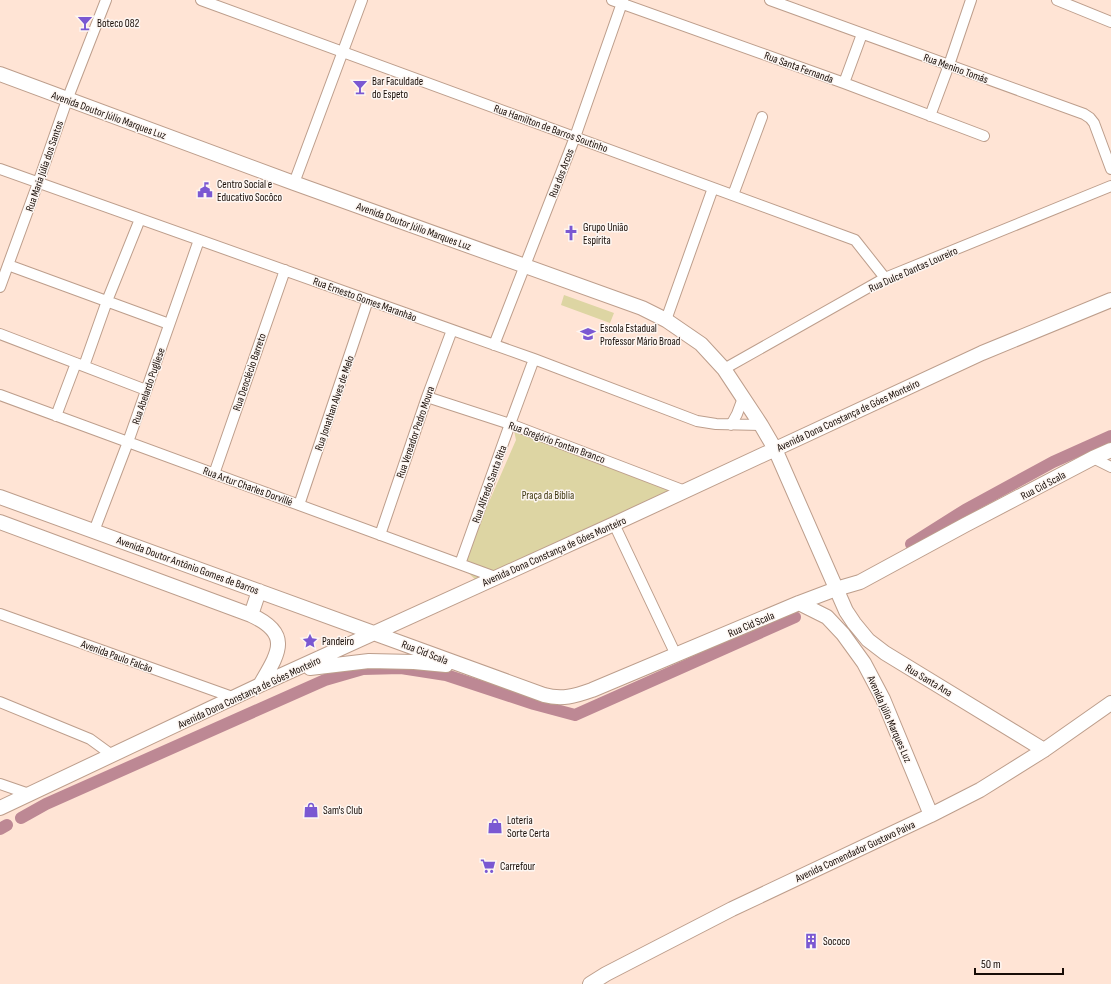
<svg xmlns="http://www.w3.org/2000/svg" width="1111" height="984" font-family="'Sofia Sans Condensed',sans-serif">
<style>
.green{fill:#ddd5a3}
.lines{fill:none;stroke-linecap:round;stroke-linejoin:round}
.canal{stroke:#bd8894;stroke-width:12}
.street-casing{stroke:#bd9e8c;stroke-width:12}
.secondary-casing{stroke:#bd9e8c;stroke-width:16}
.street{stroke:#fff;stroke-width:10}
.secondary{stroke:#fff;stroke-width:14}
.labels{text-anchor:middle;stroke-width:3;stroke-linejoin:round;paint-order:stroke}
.poi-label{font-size:11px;fill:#180d07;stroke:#fdf6f2;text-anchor:start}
.street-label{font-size:11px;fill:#180d07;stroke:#fdf6f2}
.park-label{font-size:11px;fill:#3f3810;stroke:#fdf6f2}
</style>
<rect width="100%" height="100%" fill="#ffe4d5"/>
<path class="green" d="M 564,295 L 614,313 L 610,323 L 561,305 Z
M 513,426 L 685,491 L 480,584 L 461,566 L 516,440 Z"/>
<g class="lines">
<path class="canal" d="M 911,544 L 965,510 L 1053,462 L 1111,436
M 21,818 L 46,804 L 325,680 L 363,669 L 401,668 L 446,675 L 534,704 L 575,715 L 795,617
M 0,829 L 7,825"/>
<g class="street-casing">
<path id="street" d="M 201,0 L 855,240 L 885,278
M 612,0 L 844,83 L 984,136
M 770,0 L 1084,114 L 1090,118 L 1094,123 L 1111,169
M 1057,0 L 1111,22
M 844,83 L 862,34
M 930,116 L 949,65 L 971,0
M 0,169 L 534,359 L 697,421 L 716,424 L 761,425
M 294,183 L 362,0
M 733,195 L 762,117
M 8,265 L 169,324
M 0,287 L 38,183 L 67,100 L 106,0
M 666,320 L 713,188
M 0,334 L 146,390
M 494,345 L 575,137 L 623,0
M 84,366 L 107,301 L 140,219
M 724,369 L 885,278 L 1111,186
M 0,395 L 495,577
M 427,397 L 510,424 L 685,491
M 56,416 L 76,363
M 731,425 L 737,414 L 743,398
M 1093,458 L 1111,467
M 214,474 L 285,270
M 299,505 L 368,300
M 614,524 L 676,655
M 94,531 L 128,442 L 199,240
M 380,535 L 427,397 L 452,330
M 460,564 L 510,424 L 534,359
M 0,614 L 235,698
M 0,702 L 90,739 L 112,755
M 0,784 L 29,794"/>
</g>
<g class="secondary-casing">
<path id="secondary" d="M 0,74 L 294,183 L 642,308 L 666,320 L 701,344 L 724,369 L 761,425 L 775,449 L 846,611 L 854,623 L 868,640 L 885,653 L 1044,750
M 0,497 L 544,695 C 562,700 575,696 592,690 L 799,603 L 836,589 L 860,582 L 965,525 L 1093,458 L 1111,450
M 0,522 L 251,615 C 293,634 278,654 260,685
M 799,603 L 827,617 L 843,634 L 864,663 L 883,699 L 931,815
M 251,615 L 259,591
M 310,668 L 369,661 L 414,662 L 446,665
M 0,808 L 260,685 L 614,524 L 982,353 L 1111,300
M 590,984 L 606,974 L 732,909 L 931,815 L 980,790 L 1044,750 L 1111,703"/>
</g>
<use href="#street" class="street"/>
<use href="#secondary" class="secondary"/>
</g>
<defs>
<g id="bar-bare" transform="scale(1.2)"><path d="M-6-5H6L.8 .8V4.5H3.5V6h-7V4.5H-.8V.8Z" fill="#7a58d2" stroke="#fdf6f2" stroke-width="2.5" paint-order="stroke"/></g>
<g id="civic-bare" transform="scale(1.2)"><path d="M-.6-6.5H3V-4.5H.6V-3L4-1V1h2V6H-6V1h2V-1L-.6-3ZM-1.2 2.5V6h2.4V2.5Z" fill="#7a58d2" stroke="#fdf6f2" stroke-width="2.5" paint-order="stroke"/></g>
<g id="church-bare" transform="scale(1.2)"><path d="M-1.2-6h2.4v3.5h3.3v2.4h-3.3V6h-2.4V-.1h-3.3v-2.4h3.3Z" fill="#7a58d2" stroke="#fdf6f2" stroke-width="2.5" paint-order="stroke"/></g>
<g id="school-bare" transform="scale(1.2)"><path d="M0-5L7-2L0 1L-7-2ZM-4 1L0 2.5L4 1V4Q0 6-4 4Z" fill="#7a58d2" stroke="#fdf6f2" stroke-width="2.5" paint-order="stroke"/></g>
<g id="sight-bare" transform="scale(1.2)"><path d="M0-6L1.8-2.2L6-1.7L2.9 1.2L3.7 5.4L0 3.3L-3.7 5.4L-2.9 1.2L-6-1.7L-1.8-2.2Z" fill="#7a58d2" stroke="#fdf6f2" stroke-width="2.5" paint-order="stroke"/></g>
<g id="shop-bare" transform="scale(1.2)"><path d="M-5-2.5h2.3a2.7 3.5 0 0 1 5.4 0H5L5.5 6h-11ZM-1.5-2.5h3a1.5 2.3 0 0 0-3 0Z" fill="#7a58d2" stroke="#fdf6f2" stroke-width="2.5" paint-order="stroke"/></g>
<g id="supermarket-bare" transform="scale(1.2)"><path d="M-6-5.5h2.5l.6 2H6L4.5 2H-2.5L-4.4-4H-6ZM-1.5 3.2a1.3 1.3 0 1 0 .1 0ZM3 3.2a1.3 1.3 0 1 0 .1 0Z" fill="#7a58d2" stroke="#fdf6f2" stroke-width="2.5" paint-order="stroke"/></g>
<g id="building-bare" transform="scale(1.2)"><path d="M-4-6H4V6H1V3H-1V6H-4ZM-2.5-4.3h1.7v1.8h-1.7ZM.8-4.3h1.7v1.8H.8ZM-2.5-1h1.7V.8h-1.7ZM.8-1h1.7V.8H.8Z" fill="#7a58d2" stroke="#fdf6f2" stroke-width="2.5" paint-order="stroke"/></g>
</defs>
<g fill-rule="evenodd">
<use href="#bar-bare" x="85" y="23"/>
<use href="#bar-bare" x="360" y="87"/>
<use href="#civic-bare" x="205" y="190"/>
<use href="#church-bare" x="571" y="233"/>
<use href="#school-bare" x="588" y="334"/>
<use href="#sight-bare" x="310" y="641"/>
<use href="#shop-bare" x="311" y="810"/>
<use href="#shop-bare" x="495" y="826"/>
<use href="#supermarket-bare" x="488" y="866"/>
<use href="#building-bare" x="811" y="941"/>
</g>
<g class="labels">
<g class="poi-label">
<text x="97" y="27">Boteco 082</text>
<text x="372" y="85">Bar Faculdade<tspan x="372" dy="13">do Espeto</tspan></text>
<text x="217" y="188">Centro Social e<tspan x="217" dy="13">Educativo Socôco</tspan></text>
<text x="583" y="231">Grupo União<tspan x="583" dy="13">Espírita</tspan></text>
<text x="600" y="332">Escola Estadual<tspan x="600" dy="13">Professor Mário Broad</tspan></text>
<text x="322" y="645">Pandeiro</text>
<text x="323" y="814">Sam's Club</text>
<text x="507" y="824">Loteria<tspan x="507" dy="13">Sorte Certa</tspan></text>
<text x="500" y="870">Carrefour</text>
<text x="823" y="945">Sococo</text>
</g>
<g class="street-label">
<text transform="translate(799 67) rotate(20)" y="4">Rua Santa Fernanda</text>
<text transform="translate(956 68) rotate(20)" y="4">Rua Menino Tomás</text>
<text transform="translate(109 115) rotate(20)" y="4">Avenida Doutor Júlio Marques Luz</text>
<text transform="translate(551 128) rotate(20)" y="4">Rua Hamilton de Barros Soutinho</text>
<text transform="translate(44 166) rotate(-71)" y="4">Rua Maria Júlia dos Santos</text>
<text transform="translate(561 173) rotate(-69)" y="4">Rua dos Arcos</text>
<text transform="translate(414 226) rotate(20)" y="4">Avenida Doutor Júlio Marques Luz</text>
<text transform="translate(913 269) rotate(-24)" y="4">Rua Dulce Dantas Loureiro</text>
<text transform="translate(365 299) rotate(20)" y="4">Rua Ernesto Gomes Maranhão</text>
<text transform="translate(249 372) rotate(-71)" y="4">Rua Deoclécio Barreto</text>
<text transform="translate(148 386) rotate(-71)" y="4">Rua Abelardo Pugliese</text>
<text transform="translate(334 403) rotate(-71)" y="4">Rua Jonathan Alves de Melo</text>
<text transform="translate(848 415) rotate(-25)" y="4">Avenida Dona Constança de Góes Monteiro</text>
<text transform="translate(415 432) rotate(-71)" y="4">Rua Vereador Pedro Moura</text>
<text transform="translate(557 442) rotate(20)" y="4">Rua Gregório Fontan Branco</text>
<text transform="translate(489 484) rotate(-70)" y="4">Rua Alfredo Santa Rita</text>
<text transform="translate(1043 485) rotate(-28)" y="4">Rua Cid Scala</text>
<text transform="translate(248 486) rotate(20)" y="4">Rua Artur Charles Dorvillé</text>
<text transform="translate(554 551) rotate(-24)" y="4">Avenida Dona Constança de Góes Monteiro</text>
<text transform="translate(188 565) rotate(20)" y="4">Avenida Doutor Antônio Gomes de Barros</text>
<text transform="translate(751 624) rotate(-23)" y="4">Rua Cid Scala</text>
<text transform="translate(425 652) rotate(21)" y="4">Rua Cid Scala</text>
<text transform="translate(117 656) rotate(20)" y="4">Avenida Paulo Falcão</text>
<text transform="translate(929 680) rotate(31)" y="4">Rua Santa Ana</text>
<text transform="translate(249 692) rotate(-25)" y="4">Avenida Dona Constança de Góes Monteiro</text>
<text transform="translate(890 719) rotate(66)" y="4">Avenida Júlio Marques Luz</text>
<text transform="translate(855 851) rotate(-25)" y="4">Avenida Comendador Gustavo Paiva</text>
</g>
<g class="park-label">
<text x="548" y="499">Praça da Bíblia</text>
</g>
</g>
<path d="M975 968v6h88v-6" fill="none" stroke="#180d07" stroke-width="2"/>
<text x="981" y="968" font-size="12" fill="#180d07" stroke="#fdf6f2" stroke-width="3" paint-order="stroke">50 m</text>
</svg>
